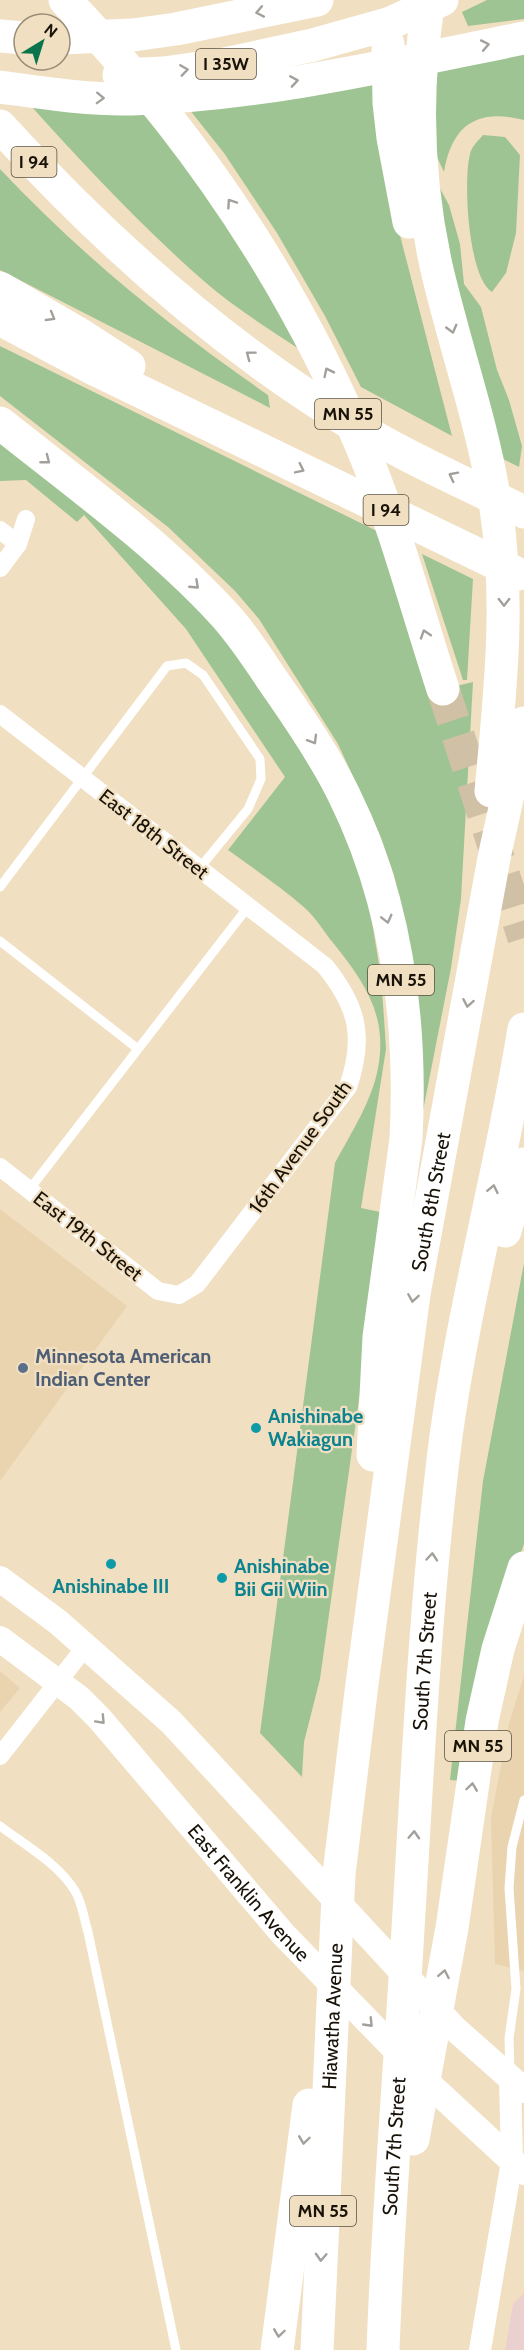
<svg xmlns="http://www.w3.org/2000/svg" width="524" height="2350" font-family="Cabin,sans-serif">
<style>
.built{fill:#ead3af}
.industrial{fill:#ebd0d0}
.green{fill:#9fc493}
.lines{fill:none;stroke-linecap:round;stroke-linejoin:round}
.motorway-tunnel{stroke:#d0c0a5;stroke-width:33;stroke-dasharray:33 16;stroke-linecap:butt}
.service{stroke:#fff;stroke-width:9}
.minor{stroke:#fff;stroke-width:18}
.tertiary{stroke:#fff;stroke-width:22}
.secondary{stroke:#fff;stroke-width:26}
.motorway{stroke:#fff;stroke-width:33}
.oneway{stroke:#a3a09c}
.service-dot{fill:#5c6f8a;stroke:#f1dfc1;stroke-width:2}
.culture-dot{fill:#0f9aa8;stroke:#f1dfc1;stroke-width:2}
.labels{text-anchor:middle;stroke-width:4.5;stroke-linejoin:round;paint-order:stroke}
.shield{fill:#f1dfc1;stroke:#595040;stroke-width:1.5}
.shield-label{font-size:18px;font-weight:bold;fill:#181208}
.street-label{font-size:20px;fill:#181208;stroke:#f1dfc1}
.service-label{font-size:20px;font-weight:bold;fill:#4e5e75;stroke:#f1dfc1;text-anchor:start}
.culture-label{font-size:20px;font-weight:bold;fill:#0d838f;stroke:#f1dfc1;text-anchor:start}
</style>
<rect width="100%" height="100%" fill="#f1dfc1"/>
<path class="built" d="M 0,1209 L 127,1306 L 0,1481 Z
M 0,1671 L 20,1688 L 0,1712 Z
M 524,1676 L 524,1971 L 495,1964 L 491,1818 L 509,1723 Z"/>
<path class="industrial" d="M 524,2293 L 524,2350 L 505,2350 L 513,2304 Z"/>
<path class="green" d="M 487,0 L 524,0 L 524,19 L 468,26 L 462,12 Z
M 524,48 L 524,120 C 477,108 452,125 444,172 L 436,155 L 435,65 Z
M 373,75 L 396,220 L 452,436 L 361,387 L 325,316 L 277,233 L 224,153 L 185,104 Z
M 31,106 L 140,110 L 178,155 L 242,246 L 299,349 C 267,328 234,307 205,282 C 143,228 86,167 31,106 Z
M 483,135 L 505,137 L 520,155 L 516,233 L 506,273 L 492,292 C 468,277 463,181 470,154 C 471,147 478,141 483,135 Z
M 0,169 C 82,256 170,327 268,395 L 270,408 L 0,270 Z
M 437,183 L 449,205 L 460,244 L 464,284 L 481,307 L 497,370 L 509,400 L 522,446 L 519,467 L 503,459 L 449,252 Z
M 0,346 L 377,531 L 427,693 L 473,682 L 461,899 L 451,968 L 421,1121 L 405,922 L 394,875 L 380,835 L 338,744 L 259,619 L 235,591 L 168,527 L 0,396 Z
M 0,442 L 128,540 L 215,623 L 283,716 L 344,827 L 369,903 L 381,977 L 384,1018 L 386,1049 L 361,1208 L 385,1213 L 320,1679 L 304,1742 L 302,1777 L 260,1733 L 335,1163 C 351,1133 372,1101 378,1068 C 388,1015 364,982 334,944 C 324,932 316,918 305,908 C 281,887 254,869 228,850 L 285,777 L 186,629 L 84,515 L 77,522 L 26,480 L 0,481 Z
M 422,554 L 473,579 L 467,680 L 463,680 Z
M 524,1263 L 524,1544 L 517,1564 L 462,1781 L 450,1780 L 483,1481 Z"/>
<g class="lines">
<path class="motorway-tunnel" d="M 443,689 L 524,938"/>
<path class="service" d="M 0,887 L 167,666 L 186,663 L 203,675 L 260,759 L 261,779 L 248,809 L 198,870
M 0,941 L 138,1049
M 29,1190 L 248,907
M 0,1826 C 25,1845 59,1864 75,1891 C 82,1902 84,1919 88,1932 L 176,2350
M 510,2071 L 509,2038 L 516,1989 L 509,1888 L 512,1847 L 524,1800"/>
<path class="minor" d="M 0,530 L 18,544
M 0,568 L 18,544 L 26,519
M 0,714 L 325,966 C 358,1007 365,1037 348,1087 L 197,1284 L 179,1295 L 158,1291 L 0,1167
M 0,1756 L 86,1646"/>
<path class="tertiary" d="M 480,2350 L 512,2161 L 510,2078"/>
<g class="secondary">
<path d="M 0,1579 L 58,1622 L 171,1722 L 455,2029 L 524,2090"/>
<path id="s1" d="M 0,1639 L 79,1698 L 99,1718 L 283,1934 L 428,2083 L 524,2172"/>
</g>
<g class="motorway">
<path d="M 65,0 C 192,132 294,283 364,452 C 396,529 417,610 443,689"/>
<path d="M 429,0 C 414,91 417,184 438,274 C 456,350 483,425 495,502 C 511,599 500,694 491,791"/>
<path d="M 0,36 L 24,38"/>
<path d="M 60,38 L 133,35 L 176,29 L 317,0"/>
<path d="M 388,44 L 389,103 L 393,138 L 409,222"/>
<path d="M 119,75 L 164,73 L 220,65 L 313,45 L 388,24 L 442,0"/>
<path d="M 0,87 C 44,93 88,100 132,99 C 263,95 395,64 524,38"/>
<path d="M 0,126 C 102,238 213,338 342,418 C 399,454 463,482 524,512"/>
<path d="M 0,288 L 81,335 L 129,366"/>
<path d="M 0,319 L 92,368 L 518,574"/>
<path d="M 0,423 C 75,483 155,540 221,611 C 244,635 261,664 280,691 C 303,724 326,758 344,795 C 397,902 412,1021 406,1139 L 379,1337 L 373,1455"/>
<path d="M 505,1231 L 524,1164"/>
<path d="M 413,2139 L 452,1928 L 482,1721 L 498,1649 L 524,1568"/>
<path d="M 277,2350 L 309,2105"/>
<path id="s2" d="M 317,2350 L 339,1874 L 362,1684 L 414,1294 L 495,853 L 524,723"/>
<path id="s3" d="M 383,2350 C 388,2210 400,2070 408,1929 C 418,1765 425,1600 446,1436 C 465,1299 502,1165 524,1029"/>
</g>
</g>
<defs><path id="oneway-chevron" d="M-2-3.5L2.5 0L-2 3.5" fill="none" stroke-width="1.6" stroke-linecap="round" stroke-linejoin="round" transform="scale(1.5)"/></defs>
<g class="oneway">
<use href="#oneway-chevron" transform="translate(260 12) rotate(169)"/>
<use href="#oneway-chevron" transform="translate(485 45) rotate(-11)"/>
<use href="#oneway-chevron" transform="translate(184 70) rotate(-8)"/>
<use href="#oneway-chevron" transform="translate(294 81) rotate(-9)"/>
<use href="#oneway-chevron" transform="translate(100 98) rotate(2)"/>
<use href="#oneway-chevron" transform="translate(231 203) rotate(-124)"/>
<use href="#oneway-chevron" transform="translate(51 317) rotate(30)"/>
<use href="#oneway-chevron" transform="translate(452 329) rotate(75)"/>
<use href="#oneway-chevron" transform="translate(250 355) rotate(-143)"/>
<use href="#oneway-chevron" transform="translate(328 372) rotate(-116)"/>
<use href="#oneway-chevron" transform="translate(46 460) rotate(38)"/>
<use href="#oneway-chevron" transform="translate(300 469) rotate(26)"/>
<use href="#oneway-chevron" transform="translate(453 476) rotate(-153)"/>
<use href="#oneway-chevron" transform="translate(195 585) rotate(43)"/>
<use href="#oneway-chevron" transform="translate(504 602) rotate(90)"/>
<use href="#oneway-chevron" transform="translate(425 634) rotate(-108)"/>
<use href="#oneway-chevron" transform="translate(313 740) rotate(59)"/>
<use href="#oneway-chevron" transform="translate(387 919) rotate(76)"/>
<use href="#oneway-chevron" transform="translate(468 1003) rotate(100)"/>
<use href="#oneway-chevron" transform="translate(493 1189) rotate(-78)"/>
<use href="#oneway-chevron" transform="translate(413 1298) rotate(99)"/>
<use href="#oneway-chevron" transform="translate(432 1557) rotate(-85)"/>
<use href="#oneway-chevron" transform="translate(101 1720) rotate(47)"/>
<use href="#oneway-chevron" transform="translate(472 1787) rotate(-82)"/>
<use href="#oneway-chevron" transform="translate(414 1835) rotate(-87)"/>
<use href="#oneway-chevron" transform="translate(444 1974) rotate(-79)"/>
<use href="#oneway-chevron" transform="translate(369 2023) rotate(46)"/>
<use href="#oneway-chevron" transform="translate(304 2140) rotate(98)"/>
<use href="#oneway-chevron" transform="translate(321 2257) rotate(93)"/>
<use href="#oneway-chevron" transform="translate(279 2333) rotate(98)"/>
</g>
<circle class="service-dot" cx="23" cy="1368" r="6"/>
<g class="culture-dot">
<circle cx="256" cy="1428" r="6"/>
<circle cx="111" cy="1564" r="6"/>
<circle cx="222" cy="1578" r="6"/>
</g>
<g class="labels">
<g class="shield">
<rect x="196" y="49" width="60" height="30" rx="4.5"/>
<rect x="11.5" y="147" width="45" height="30" rx="4.5"/>
<rect x="315" y="399" width="66" height="30" rx="4.5"/>
<rect x="363.5" y="495" width="45" height="30" rx="4.5"/>
<rect x="368" y="965" width="66" height="30" rx="4.5"/>
<rect x="445" y="1731" width="66" height="30" rx="4.5"/>
<rect x="290" y="2196" width="66" height="30" rx="4.5"/>
</g>
<g class="shield-label">
<text x="226" y="70">I 35W</text>
<text x="34" y="168">I 94</text>
<text x="348" y="420">MN 55</text>
<text x="386" y="516">I 94</text>
<text x="401" y="986">MN 55</text>
<text x="478" y="1752">MN 55</text>
<text x="323" y="2217">MN 55</text>
</g>
<g class="street-label">
<text transform="translate(154 834) rotate(38)" y="7">East 18th Street</text>
<text transform="translate(300 1147) rotate(-54)" y="7">16th Avenue South</text>
<text dy="7" stroke="none"><textPath href="#s2" startOffset="1155">South 8th Street</textPath></text>
<text transform="translate(88 1236) rotate(38)" y="7">East 19th Street</text>
<text dy="7" stroke="none"><textPath href="#s3" startOffset="690">South 7th Street</textPath></text>
<text dy="7" stroke="none"><textPath href="#s1" startOffset="357">East Franklin Avenue</textPath></text>
<text dy="7" stroke="none"><textPath href="#s2" startOffset="334">Hiawatha Avenue</textPath></text>
<text dy="7" stroke="none"><textPath href="#s3" startOffset="204">South 7th Street</textPath></text>
</g>
<g class="service-label">
<text x="35" y="1363">Minnesota American<tspan x="35" dy="23">Indian Center</tspan></text>
</g>
<g class="culture-label">
<text x="268" y="1423">Anishinabe<tspan x="268" dy="23">Wakiagun</tspan></text>
<text x="234" y="1573">Anishinabe<tspan x="234" dy="23">Bii Gii Wiin</tspan></text>
<text x="111" y="1593" text-anchor="middle">Anishinabe III</text>
</g>
</g>
<g transform="translate(42 42) rotate(38)"><circle r="28" fill="#f1dfc1" stroke="#9a8d77" stroke-width="1.5"/>
<path d="M0-4.5L10 22L0 15L-10 22Z" fill="#0a744d"/>
<text y="-9" font-size="16" font-weight="bold" text-anchor="middle" fill="#181208">N</text>
</g>
</svg>
